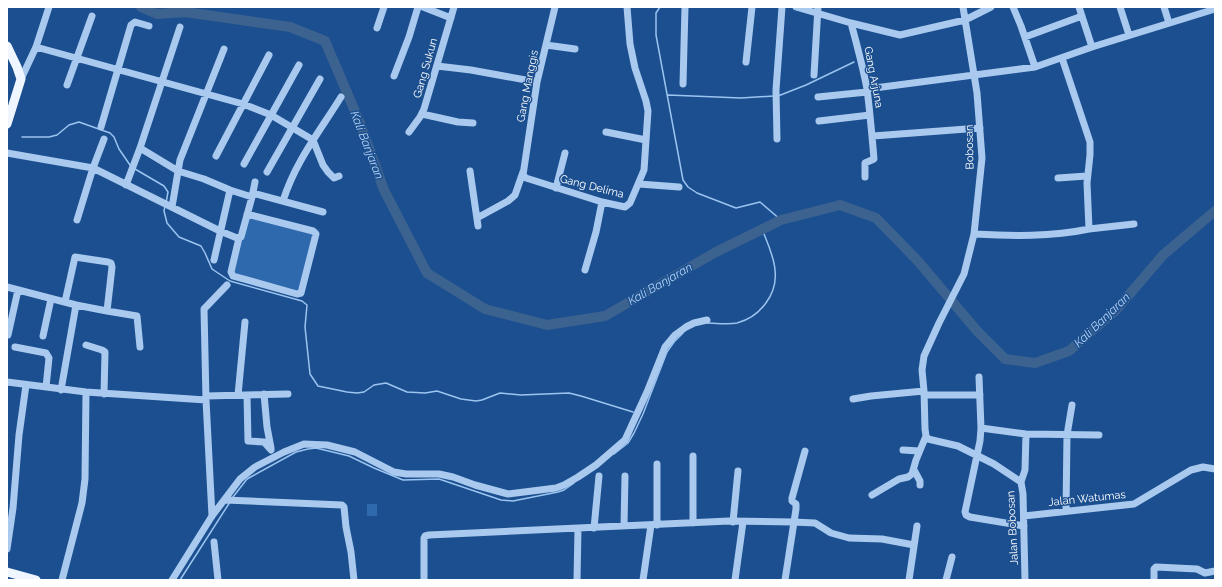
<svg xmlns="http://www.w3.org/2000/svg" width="1222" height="587" font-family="Raleway,sans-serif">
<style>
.green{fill:#2e69ad}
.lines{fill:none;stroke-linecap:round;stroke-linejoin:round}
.stream{stroke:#9cc4f0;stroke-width:1.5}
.river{stroke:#3c6290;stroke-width:10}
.minor{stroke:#a9c9ee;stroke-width:7}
.major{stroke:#f0f6ff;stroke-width:9}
.labels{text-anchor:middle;stroke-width:3;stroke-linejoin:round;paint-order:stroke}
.street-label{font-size:11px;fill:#fff;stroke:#1b4f8f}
.water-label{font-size:12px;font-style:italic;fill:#b5d3f5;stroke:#1b4f8f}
</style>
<rect width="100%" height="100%" fill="#1b4f8f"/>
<path class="green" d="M 248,212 L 319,230 L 303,297 L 230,279 Z
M 367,504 L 377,504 L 377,516 L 367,516 Z"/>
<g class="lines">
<path class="stream" d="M 660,7 L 656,13 L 656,35 L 683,180 L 688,187 L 697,193 L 736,208 L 760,202 L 781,220
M 668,95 L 741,98 L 774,96
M 778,96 L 806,85 L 854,62
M 22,137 L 49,137 L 57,135 L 69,125 L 79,122 L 110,133 L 114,137 L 119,149 L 130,165
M 135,169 L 164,186 L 168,192 L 166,203
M 165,206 L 164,211 L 167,223 L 179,237 L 201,246 L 205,253 L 212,269 L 230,281 L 302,301 L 307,305 L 305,327 L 310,374 L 318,386 L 347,392 L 357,393 L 364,392 L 374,385 L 386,383 L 407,392 L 425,393 L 437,391 L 461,399 L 476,401 L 482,400 L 500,393 L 521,395 L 569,393 L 581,396 L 633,412
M 707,323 C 716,323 728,325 737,323 C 760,317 778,294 775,270 C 774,256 767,242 762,229
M 614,454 L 628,443 L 634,433 L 643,414 L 667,352 L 674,342 L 683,333
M 233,497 L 247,479 L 296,452 L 308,449 L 316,448 L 349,456 L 374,468 L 403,480 L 439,479 L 501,500 L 513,501 L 558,492 L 564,490 L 574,483
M 180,580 L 230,502"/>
<path class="river" d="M 141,7 L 157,14 L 185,12 L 290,27 L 325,41 L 360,123 L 384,190 L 427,273 L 485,309 L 547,325 L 605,316 L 716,252 L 781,220 L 840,205 L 876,218 L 917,260 L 978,332 L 1005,359 L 1035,363 L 1069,351 L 1116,310 L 1163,255 L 1215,211"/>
<path class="minor" d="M 423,7 L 451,18
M 555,7 L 537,82 L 523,175 L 526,178 L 602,202 L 625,207 L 630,203 L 644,170 L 648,111 L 646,101 L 635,68 L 630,44 L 627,7
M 796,7 L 851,23 L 900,35 L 965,20 L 991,7
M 963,7 L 977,93 L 982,158 L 974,234 L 964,274 L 939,323 L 924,356 L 922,370 L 924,391 L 925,429 L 926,436 L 928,439 L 958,446 L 994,464 L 1021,482 L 1023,494 L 1025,580
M 1013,7 L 1021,26 L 1035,67
M 1079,7 L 1092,47
M 1120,7 L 1129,35
M 1164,7 L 1169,23
M 851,23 C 857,45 863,67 867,89 C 870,112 872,136 874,159 L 865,163 L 865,177
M 377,28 L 384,7
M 1025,37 L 1082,16
M 546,45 L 575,49
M 36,47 L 243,104 L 271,115 L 313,140 L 323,165 L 328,172 L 334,178 L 339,176
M 746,62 L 752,7
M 437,66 L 471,70 L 537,82
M 814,75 L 818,7
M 394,76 L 409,37 L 418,7
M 21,79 L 36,47 L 49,7
M 683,84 L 685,7
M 67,85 L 92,16
M 867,89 L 1035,67 L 1092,47 L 1215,9
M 818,97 L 867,92
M 422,114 L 458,122 L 473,123
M 819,121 L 870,115
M 101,127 L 131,25 L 135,22 L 149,26
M 409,132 L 420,117 L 424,109 L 454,7
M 606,132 L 646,140
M 873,136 L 980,128
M 777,139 L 776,90 L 782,7
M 140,148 L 178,171 L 204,179 L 230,190 L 252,197 L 255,182
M 7,153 L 93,168 L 220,231 L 237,238 L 241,237 L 252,197
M 216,156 L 269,55
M 244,164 L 299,65
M 470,171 L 478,226
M 267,172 L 320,79
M 1058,178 L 1087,176
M 639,184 L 679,187
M 126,185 L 140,148 L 180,27
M 556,188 L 565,153
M 253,193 L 323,212
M 283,201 C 295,162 320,131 341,97
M 172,207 L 180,160 L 224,49
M 477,218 L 508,201 L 515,195 L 523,172
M 77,220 L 93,168 L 104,139
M 1089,229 L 1134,224
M 974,234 C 1012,236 1051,237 1089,229 L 1087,183 L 1090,155 L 1090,142 L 1062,58
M 239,238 L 231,272 L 233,276 L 297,294 L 301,293 L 316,234 L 313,231 L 247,214
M 214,260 L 230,190
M 585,270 L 596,232 L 602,202
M 7,287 L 76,305 L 107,311 L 137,316 L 140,347
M 65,302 L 75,257 L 108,262 L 111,263 L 112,267 L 107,311
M 8,335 L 18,290
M 43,336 L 51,299
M 86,345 L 102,350 L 105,352 L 104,394
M 15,347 L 46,353 L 49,358 L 46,387
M 979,377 L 981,428 L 980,441 L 965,512 L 966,515 L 970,517 L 1024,526
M 7,382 L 86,392 L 206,400 L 212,516
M 61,390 L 76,305
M 264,394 L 267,427 L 271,448
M 238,395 L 245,322
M 247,395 L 248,441 L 264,442 L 271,450
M 924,395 L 980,395
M 206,396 L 288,394
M 853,399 L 871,396 L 924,391
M 206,400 L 204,309 L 227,285
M 981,428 L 1026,434 L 1099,435
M 903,450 L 919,451
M 693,456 L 693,523
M 657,464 L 657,525
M 914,470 L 920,481 L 920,485
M 1021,482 L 1025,470 L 1026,434
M 872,495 L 899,479 L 908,477 L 912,474 L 916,460 L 926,436
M 225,500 L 342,505 L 344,507 L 346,527 L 351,552 L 354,580
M 1066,511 L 1067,435 L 1072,405
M 1024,516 L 1134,504 L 1191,470 L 1203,467 L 1215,469
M 733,522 L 738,471
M 624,526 L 625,476
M 594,528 L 599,476
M 214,542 L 218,580
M 7,549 L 13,508 L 19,435 L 26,385
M 62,580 L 82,503 L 85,479 L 86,392
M 172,580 L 212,516 L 240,479 L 255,467 L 284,452 L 304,444 L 327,445 L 355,452 L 394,472 L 406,474 L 439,474 L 453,477 L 475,485 L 508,494 L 556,488 L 564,485 L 578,477 L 596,465 L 625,440 L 647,392 L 665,347 L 675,335 L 686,327 L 694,323 L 707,320
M 424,580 L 424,538 L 425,536 L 429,535 L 729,521 L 793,522 L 815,523 L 831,533 L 849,538 L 882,539 L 914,545
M 577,580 L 578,529
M 643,580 L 651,525
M 735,580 L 743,522
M 785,580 L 796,509 L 796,504 L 792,501 L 792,498 L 805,451
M 909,580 L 917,526
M 946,580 L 952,557
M 1154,580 L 1154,569 L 1156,567 L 1197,569 L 1205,573 L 1215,571"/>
<path class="major" d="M 7,46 L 17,67 L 21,79 L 7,124
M 7,572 L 36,580"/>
</g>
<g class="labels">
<g class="street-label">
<text transform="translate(425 68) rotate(-74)" y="4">Gang Sukun</text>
<text transform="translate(874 77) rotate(79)" y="4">Gang Arjuna</text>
<text transform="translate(527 86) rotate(-79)" y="4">Gang Manggis</text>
<text transform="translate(969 147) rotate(-91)" y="4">Bobosan</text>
<text transform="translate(592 186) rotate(14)" y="4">Gang Delima</text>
<text transform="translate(1087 498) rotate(-6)" y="4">Jalan Watumas</text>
<text transform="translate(1012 528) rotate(-93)" y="4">Jalan Bobosan</text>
</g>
<g class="water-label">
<text transform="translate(367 145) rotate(69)" y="4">Kali Banjaran</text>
<text transform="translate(660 284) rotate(-30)" y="4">Kali Banjaran</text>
<text transform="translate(1102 320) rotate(-44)" y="4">Kali Banjaran</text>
</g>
</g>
<rect width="1222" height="587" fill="none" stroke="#ffffff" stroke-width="16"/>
</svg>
